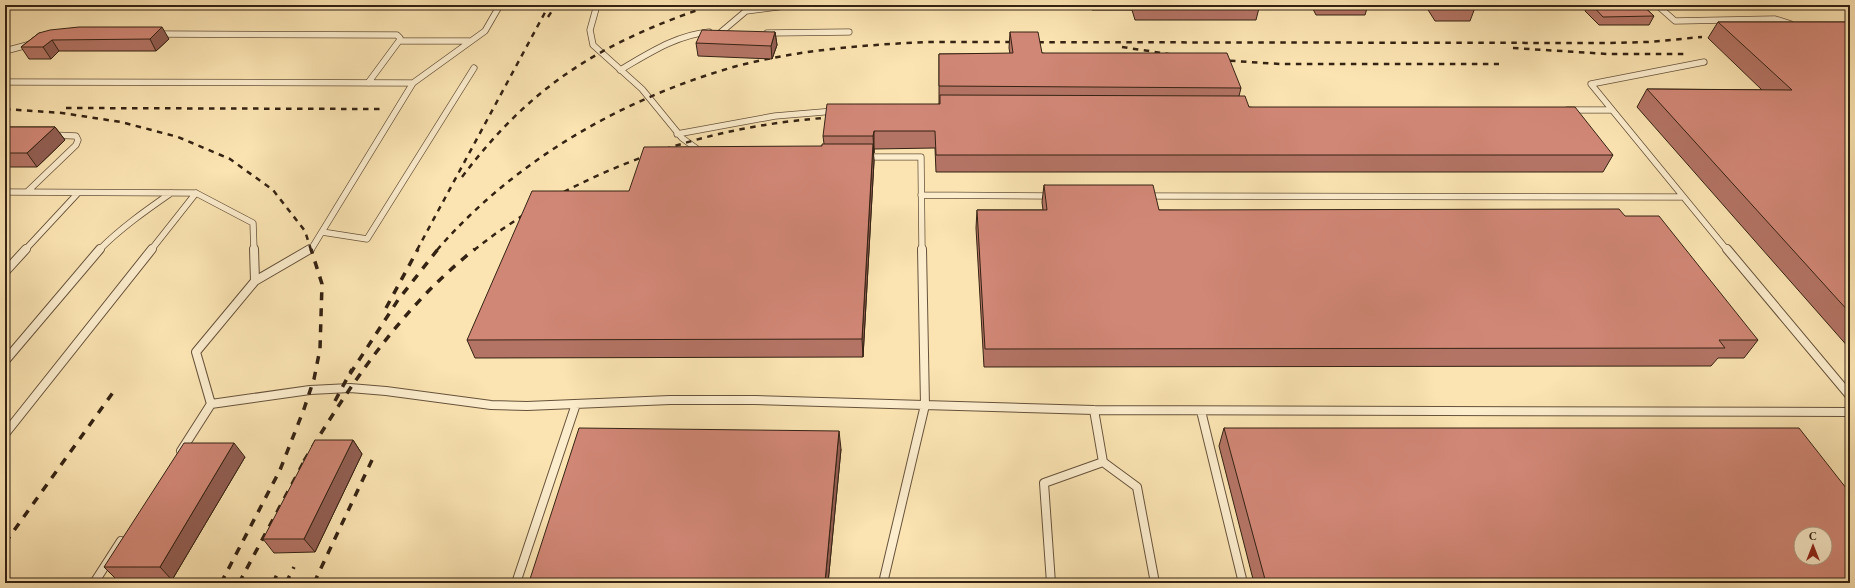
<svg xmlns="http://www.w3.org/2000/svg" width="1855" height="588" font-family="'EB Garamond',serif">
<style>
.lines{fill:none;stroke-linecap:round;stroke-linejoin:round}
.lane-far1-casing{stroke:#66523b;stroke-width:7}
.lane-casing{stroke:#66523b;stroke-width:10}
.lane-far1{stroke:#fcedcd;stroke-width:5.5}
.lane{stroke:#fcedcd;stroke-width:8}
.rail-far1{stroke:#342213;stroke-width:2.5;stroke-dasharray:5.5 5.5;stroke-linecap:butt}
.rail{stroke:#342213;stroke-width:3.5;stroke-dasharray:8 8;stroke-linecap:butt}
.wall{fill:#b47465;stroke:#342213}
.shaded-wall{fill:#925e53;stroke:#342213}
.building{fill:#d18776;stroke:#342213;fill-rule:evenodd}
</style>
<rect width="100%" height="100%" fill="#fbe4b2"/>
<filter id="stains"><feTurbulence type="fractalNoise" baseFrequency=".005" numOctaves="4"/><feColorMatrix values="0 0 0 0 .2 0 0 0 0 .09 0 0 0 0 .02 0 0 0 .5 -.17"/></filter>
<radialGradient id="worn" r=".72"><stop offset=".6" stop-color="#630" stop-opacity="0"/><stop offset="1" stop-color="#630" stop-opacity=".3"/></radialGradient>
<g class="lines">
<g class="lane-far1-casing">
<path id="lane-far1" d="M 597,5 L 590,30 L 593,45 L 642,89 L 682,138 L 700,151
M 1657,5 L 1675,21 L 1775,19 L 1791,24
M 720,33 L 746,11 L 793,5
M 767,33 L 849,32
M 157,34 L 397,35 L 400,38 L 399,41 L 368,83
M 399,41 L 469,41
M 5,51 L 31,44
M 1704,62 L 1591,84 L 1727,250
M 620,70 C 648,54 676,35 709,32
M 5,82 L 413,83
M 1567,110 L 1612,110
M 677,134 L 775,116 L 835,111
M 865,157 L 921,157 L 922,250
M 5,192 L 196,193 L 253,223 L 254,250
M 27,192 L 76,145 L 78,140 L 76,136 L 53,135
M 921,195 L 1051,196
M 1147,196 L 1683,197
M 322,232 L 367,239 L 474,68
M 25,250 L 78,193
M 99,250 C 121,228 145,211 171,193
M 151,250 L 196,193
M 309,250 L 312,248 L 413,83 L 485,31 L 500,5"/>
</g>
<g class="lane-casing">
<path id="lane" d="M 1727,249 L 1850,396
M 5,272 L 26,249
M 255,281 L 310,249
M 5,361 L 100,249
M 211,404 L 310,390 L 350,388 L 386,391 L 491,405 L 527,406 L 670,400 L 754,400 L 1094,410 L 1850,412
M 1094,410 L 1103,462 L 1137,487 L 1155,583
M 1201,411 L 1243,583
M 5,434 L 152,249
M 181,451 L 211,404 L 196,352 L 255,281 L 254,249
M 94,583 L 121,541
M 516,583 L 576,404
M 883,583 L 925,405 L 922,249
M 1051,583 L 1044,483 L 1103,462"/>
</g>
<use href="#lane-far1" class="lane-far1"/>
<use href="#lane" class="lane"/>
<path class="rail-far1" d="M 548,17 L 556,5
M 1122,47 L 1175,55
M 1513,48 L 1608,54 L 1688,54
M 1219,60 L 1280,64 L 1499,64
M 66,108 L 380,109
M 5,109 L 62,113 L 121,122 L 178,137 L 230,159 L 273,190 L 305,231 L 311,250
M 462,177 C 532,84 602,42 712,5
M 554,197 C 647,148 732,124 836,117
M 417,250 L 549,5
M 437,250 C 515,160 623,98 737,66 C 798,50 863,45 926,42 L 1609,43 L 1648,42 L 1702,37
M 474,250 L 495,234 L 531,210"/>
<path class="rail" d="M 386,308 L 418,249
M 350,374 L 398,300 L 438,249
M 335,401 L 352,369
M 304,461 C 351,383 403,306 475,249
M 5,543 L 114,391
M 221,583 L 280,470 L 304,409 L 314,379 L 320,349 L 322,284 L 311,249
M 239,583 L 307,456
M 273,583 L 279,570
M 286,583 L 294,567
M 314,583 L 372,460"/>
</g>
<path class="wall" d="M 1091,5 L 1257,5 L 1259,8 L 1256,20 L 1135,20 L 1132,10 L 1092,10 Z
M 1311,5 L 1368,5 L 1365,15 L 1316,15 Z
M 1425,5 L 1476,5 L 1470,21 L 1435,21 Z
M 1588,5 L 1642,5 L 1654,16 L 1649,25 L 1599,25 L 1585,11 Z
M 1718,22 L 1850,22 L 1850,349 L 1637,107 L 1647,89 L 1762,90 L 1708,38 Z
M 775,32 L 777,45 L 772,59 L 698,56 L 696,43 Z
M 1010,32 L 1042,53 L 1241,88 L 1239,96 L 1249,107 L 1613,155 L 1603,172 L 936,172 L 935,148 L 874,149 L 874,153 L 873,153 L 874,161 L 863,357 L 475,358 L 467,340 L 629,191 L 822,146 L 824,144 L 823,136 L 939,104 L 939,54 L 1010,54 L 1009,48 Z
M 39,33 L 169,39 L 156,51 L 59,51 L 51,59 L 29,59 L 21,47 Z
M 5,127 L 55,127 L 65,140 L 37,167 L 5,167 Z
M 1044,185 L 1159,210 L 1625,216 L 1758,340 L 1744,358 L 1718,358 L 1711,366 L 984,367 L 976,228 L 977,210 L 1043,210 L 1042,202 Z
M 1224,428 L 1850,583 L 1254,583 L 1219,446 Z
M 353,440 L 362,454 L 315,552 L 274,553 L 263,539 Z
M 841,449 L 828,583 L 532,583 L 530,579 Z
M 245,457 L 172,580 L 118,581 L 104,567 Z"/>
<path class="shaded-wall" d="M 162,27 L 169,39 L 156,51 L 150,39 Z
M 775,32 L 777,45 L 772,59 L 771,46 Z
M 52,40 L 59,51 L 51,59 L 43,47 Z
M 55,127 L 65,140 L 37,167 L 27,153 Z
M 874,131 L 874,153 L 873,136 Z
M 873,144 L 874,161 L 863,357 L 862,339 Z
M 839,431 L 841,449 L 828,583 L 825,583 Z
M 353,440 L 362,454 L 315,552 L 304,539 Z
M 234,443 L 245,457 L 172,580 L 160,567 Z"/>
<path class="building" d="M 1136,5 L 1257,5 L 1259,8 L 1137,8 Z
M 1592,5 L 1642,5 L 1654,16 L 1603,17 Z
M 1718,22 L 1850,22 L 1850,313 L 1647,89 L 1792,90 Z
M 79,27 L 162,27 L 150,39 L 52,40 L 43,47 L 21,47 L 39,33 L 50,30 Z
M 702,30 L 775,32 L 771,46 L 696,43 Z
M 1010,32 L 1038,32 L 1042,53 L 1227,53 L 1241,88 L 939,86 L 939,54 L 1013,53 Z
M 940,95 L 1245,96 L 1249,107 L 1575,107 L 1613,155 L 936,155 L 935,131 L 874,131 L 873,136 L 823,136 L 827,104 L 940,104 Z
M 5,127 L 55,127 L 27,153 L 5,153 Z
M 822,144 L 873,144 L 862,339 L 467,340 L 532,191 L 629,191 L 644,147 L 822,146 Z
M 1044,185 L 1153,185 L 1159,210 L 1619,209 L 1625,216 L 1659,216 L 1758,340 L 1719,340 L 1725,348 L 985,349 L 977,210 L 1047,210 Z
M 579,428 L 839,431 L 825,582 L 530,579 Z
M 1224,428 L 1799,428 L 1850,493 L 1850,583 L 1266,583 ZM 1801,534 L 1825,534 L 1825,558 L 1801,558 Z
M 315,440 L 353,440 L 304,539 L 263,539 Z
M 184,443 L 234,443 L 160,567 L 104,567 Z"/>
<rect width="1855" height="588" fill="none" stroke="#fbe4b2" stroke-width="20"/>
<rect x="6" y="6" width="1843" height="576" fill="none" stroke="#342213" stroke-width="2"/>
<rect x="10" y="10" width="1835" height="568" fill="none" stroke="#342213"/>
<g transform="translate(1813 546)"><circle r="19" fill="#fcedcd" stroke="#ac9c83"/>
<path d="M0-3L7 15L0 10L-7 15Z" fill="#8f2418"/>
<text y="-6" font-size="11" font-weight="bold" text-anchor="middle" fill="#342213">С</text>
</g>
<rect width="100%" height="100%" filter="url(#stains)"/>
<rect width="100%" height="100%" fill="url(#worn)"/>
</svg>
